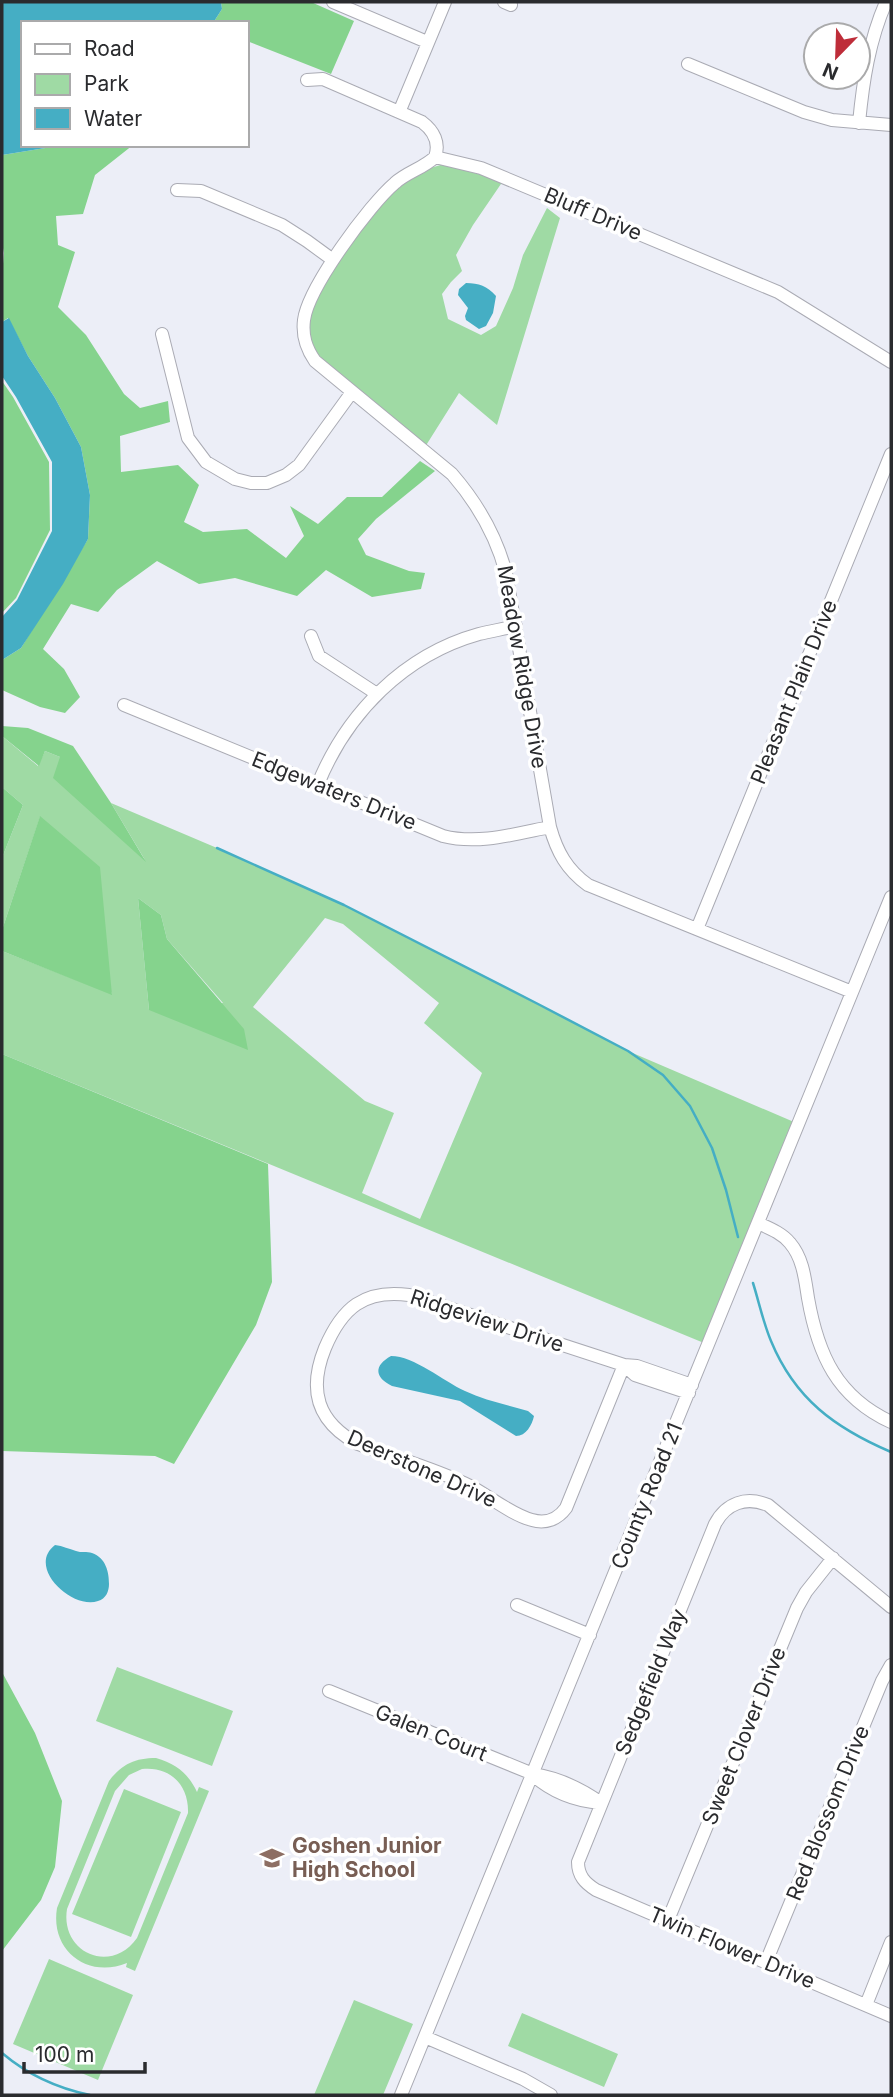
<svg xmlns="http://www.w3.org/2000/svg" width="893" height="2097" font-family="Inter,sans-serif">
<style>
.green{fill:#9fdaa4;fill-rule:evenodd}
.forest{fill:#85d38d}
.water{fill:#45aec4}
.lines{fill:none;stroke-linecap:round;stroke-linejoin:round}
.stream{stroke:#45aec4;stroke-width:2.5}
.minor-casing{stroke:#aaabb4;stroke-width:14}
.minor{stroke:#fff;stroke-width:12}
.labels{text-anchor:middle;stroke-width:7;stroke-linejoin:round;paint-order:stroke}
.street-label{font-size:21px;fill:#2a2b2e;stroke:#fff}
.education-label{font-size:21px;font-weight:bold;fill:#785e54;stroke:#fff;text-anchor:start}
</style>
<rect width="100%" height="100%" fill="#eceef7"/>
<path class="green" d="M 444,164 L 503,181 L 473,225 L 456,255 L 462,271 L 451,282 L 442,294 L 448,319 L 481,335 L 496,326 L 513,288 L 523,255 L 547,208 L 560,218 L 497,425 L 459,393 L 425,447 L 324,363 L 316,353 L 311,343 L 308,321 L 319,289 L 378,207 L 401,183 L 427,169 Z
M 2,736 L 38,766 L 45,751 L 60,757 L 145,860 L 111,803 L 217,848 L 344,905 L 628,1051 L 794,1122 L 704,1343 L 2,1054 L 2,951 L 112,994 L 40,817 L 2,930 L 2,858 L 23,805 L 2,787 ZM 138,898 L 161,915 L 167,939 L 223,1003 L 149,1010 ZM 325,918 L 343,924 L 439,1003 L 424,1023 L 482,1073 L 420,1219 L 362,1193 L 394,1113 L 365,1101 L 253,1007 Z
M 117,1667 L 233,1711 L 212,1766 L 96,1721 Z
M 156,1758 C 176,1764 188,1773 197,1792 L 199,1787 L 209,1791 L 135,1971 L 126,1967 L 127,1963 C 87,1979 50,1950 57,1908 L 109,1781 C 122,1764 135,1758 156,1758 ZM 142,1769 C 170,1766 189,1785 188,1813 L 137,1938 C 111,1975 60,1953 67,1909 L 115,1791 L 129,1775 Z
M 124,1789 L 181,1812 L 131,1937 L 72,1914 Z
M 49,1959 L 133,1995 L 98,2080 L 13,2044 Z
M 354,2000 L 413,2024 L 383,2095 L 314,2095 Z
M 522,2013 L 618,2054 L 604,2087 L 508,2046 Z"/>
<path class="forest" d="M 221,2 L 311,2 L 354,21 L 331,74 L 247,41 L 247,23 L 213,23 L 222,9 Z
M 64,145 L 133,145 L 95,175 L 83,214 L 56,216 L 58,245 L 75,252 L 58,307 L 86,335 L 124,394 L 140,408 L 168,401 L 170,422 L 120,436 L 121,472 L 178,465 L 199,485 L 184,522 L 203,532 L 247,529 L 286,558 L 304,536 L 290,506 L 318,524 L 347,497 L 382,497 L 420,461 L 435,471 L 376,519 L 358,539 L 366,555 L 409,571 L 425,573 L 421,589 L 372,597 L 326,570 L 297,596 L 235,578 L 199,584 L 157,561 L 117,590 L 98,612 L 71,604 L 43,649 L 64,669 L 80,697 L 65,713 L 40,707 L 2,690 L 2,660 L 21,648 L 88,539 L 90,495 L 81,447 L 55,398 L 28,356 L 8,318 L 2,322 L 2,275 L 4,253 L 2,243 L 2,155 Z
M 2,381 L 13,397 L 49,462 L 50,530 L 16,598 L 2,613 Z
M 2,726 L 28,728 L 73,746 L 111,803 L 146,862 L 53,778 L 60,757 L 45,751 L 39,766 L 2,736 Z
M 2,787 L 23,805 L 2,858 Z
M 40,816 L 100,867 L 112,995 L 2,951 L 2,930 Z
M 138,898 L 161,915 L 167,939 L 244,1029 L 248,1050 L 149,1010 Z
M 2,1054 L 268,1164 L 272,1282 L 256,1325 L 174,1464 L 155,1456 L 2,1451 Z
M 2,1672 L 35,1733 L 62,1801 L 55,1867 L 41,1900 L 2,1951 Z"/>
<path class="water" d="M 2,2 L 221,2 L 222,9 L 213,23 L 23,23 L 23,145 L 64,145 L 2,155 Z
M 466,283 C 479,283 487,286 496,296 L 493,313 L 486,326 L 479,329 L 466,320 L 465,316 L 468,308 L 458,295 L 459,289 Z
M 9,318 L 28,356 L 55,398 L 81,447 L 90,495 L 88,539 L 63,584 L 21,648 L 2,660 L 2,617 L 17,600 L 52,531 L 52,462 L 16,397 L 2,376 L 2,322 Z
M 391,1356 C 414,1356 443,1381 465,1391 C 484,1400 507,1405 528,1411 L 534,1416 C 532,1425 526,1436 516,1436 L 460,1401 L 392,1386 C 375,1378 373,1366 391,1356 Z
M 55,1545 C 63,1546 69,1549 76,1551 C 81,1553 87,1551 92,1553 C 106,1558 109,1572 109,1584 C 109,1591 106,1599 98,1601 C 72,1610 26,1567 55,1545 Z"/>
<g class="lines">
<path class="stream" d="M 217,848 L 344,905 L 538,1004 L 628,1051 L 663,1075 L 690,1106 L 712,1148 L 726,1190 L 738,1237
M 753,1283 C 759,1302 763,1322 771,1341 C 795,1399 835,1428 891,1452
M 2,2053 C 28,2075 56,2088 90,2095"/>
<g class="minor-casing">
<path id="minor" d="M 333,2 L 427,42
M 504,2 L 511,5
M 688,64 L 804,112 L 832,120 L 891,125
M 307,80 L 323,79 L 422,122 C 434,131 440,143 435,157 L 481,168 L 778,292 L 891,362
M 400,110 L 445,2
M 859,123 C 863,81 869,41 886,2
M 435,157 C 424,168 407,172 395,183 C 369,205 308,288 304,320 C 302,336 306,348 315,361 L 452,474 C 478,504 496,535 506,573 L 550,827 C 557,852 567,870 588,885 L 852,992
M 177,190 L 201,191 L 282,225 L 307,241 L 333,260
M 162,334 L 188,438 L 206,462 L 235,479 L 251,483 L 267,483 L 286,475 L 299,465 L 352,392
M 311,636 L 319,656 L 377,694
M 124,705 L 443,836 C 478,845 515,834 550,827
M 318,784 C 347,713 404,655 479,634 C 491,631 504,629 516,626
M 697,929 L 891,454
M 758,1223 C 769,1228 782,1233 790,1243 C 803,1258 805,1279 808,1298 C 818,1355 837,1397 891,1422
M 624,1365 L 566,1508 C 558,1519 546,1524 532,1520 C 512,1515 489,1496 470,1486 C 434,1468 395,1458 358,1444 C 317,1422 308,1390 325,1348 C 342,1308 364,1289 409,1295 L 624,1365 L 637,1366 L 692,1385
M 624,1365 L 635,1375 L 689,1393
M 517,1605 L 590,1635
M 891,1607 L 768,1505 C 746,1496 726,1503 715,1524 L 578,1862 C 578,1876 585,1883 596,1890 L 891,2016
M 329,1691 L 533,1774 C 558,1778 580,1788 601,1803
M 533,1775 C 552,1792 575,1801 601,1803
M 668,1920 L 797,1608 L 806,1592 L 833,1558
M 766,1962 L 882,1681 L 891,1665
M 866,2005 L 891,1942
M 425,2037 L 523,2079 L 551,2095
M 401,2095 L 891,897"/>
</g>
<use href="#minor" class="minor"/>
</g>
<defs>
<g id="school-bare" transform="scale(1.89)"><path d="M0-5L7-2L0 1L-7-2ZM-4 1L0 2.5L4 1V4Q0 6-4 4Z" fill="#8d6e63" stroke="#fff" stroke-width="2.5" paint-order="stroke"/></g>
</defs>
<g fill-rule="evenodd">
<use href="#school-bare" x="272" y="1858"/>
</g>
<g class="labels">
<g class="street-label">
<text transform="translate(593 214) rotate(23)" y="7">Bluff Drive</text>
<text transform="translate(522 667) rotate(80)" y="7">Meadow Ridge Drive</text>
<text transform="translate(794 692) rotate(-68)" y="7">Pleasant Plain Drive</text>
<text transform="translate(334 791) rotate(22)" y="7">Edgewaters Drive</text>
<text transform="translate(487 1321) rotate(18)" y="7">Ridgeview Drive</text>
<text transform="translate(422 1469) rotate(24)" y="7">Deerstone Drive</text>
<text transform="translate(647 1496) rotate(-68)" y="7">County Road 21</text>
<text transform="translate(651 1682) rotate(-68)" y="7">Sedgefield Way</text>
<text transform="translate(431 1733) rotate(22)" y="7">Galen Court</text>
<text transform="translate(744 1736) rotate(-68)" y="7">Sweet Clover Drive</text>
<text transform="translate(828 1813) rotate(-68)" y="7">Red Blossom Drive</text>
<text transform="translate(732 1948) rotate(23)" y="7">Twin Flower Drive</text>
</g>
<g class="education-label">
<text x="292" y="1853">Goshen Junior<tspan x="292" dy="24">High School</tspan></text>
</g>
</g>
<rect width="893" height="2097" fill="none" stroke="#2a2b2e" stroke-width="7"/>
<rect x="21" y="21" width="228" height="126" fill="#ffffff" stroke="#aaaaab" stroke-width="2"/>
<rect x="35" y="44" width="35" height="10" fill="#ffffff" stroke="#aaaaab" stroke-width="2"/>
<text x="84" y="56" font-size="21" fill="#2a2b2e">Road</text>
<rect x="35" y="74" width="35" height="21" fill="#9fdaa4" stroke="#aaaaab" stroke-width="2"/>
<text x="84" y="91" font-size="21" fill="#2a2b2e">Park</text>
<rect x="35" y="108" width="35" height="21" fill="#45aec4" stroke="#aaaaab" stroke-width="2"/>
<text x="84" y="126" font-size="21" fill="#2a2b2e">Water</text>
<g transform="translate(837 56) rotate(203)"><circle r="33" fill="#ffffff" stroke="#aaaaab" stroke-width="2"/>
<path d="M0-5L12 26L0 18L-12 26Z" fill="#be2d39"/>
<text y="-10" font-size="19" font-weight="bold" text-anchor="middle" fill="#2a2b2e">N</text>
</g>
<path d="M24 2062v10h121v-10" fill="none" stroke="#2a2b2e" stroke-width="3.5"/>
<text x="35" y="2062" font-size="21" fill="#2a2b2e" stroke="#ffffff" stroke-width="5" paint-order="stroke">100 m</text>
</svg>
